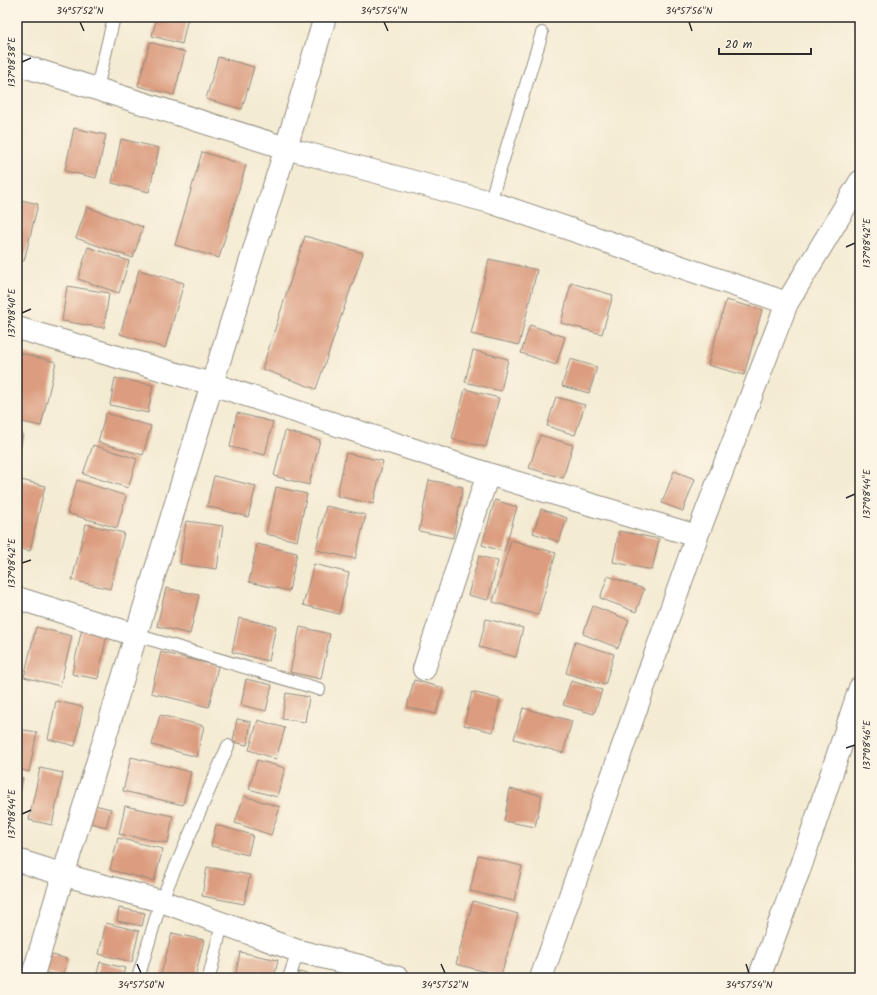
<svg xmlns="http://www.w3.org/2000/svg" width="877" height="995" font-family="Kalam,sans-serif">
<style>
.building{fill:#db9c7f}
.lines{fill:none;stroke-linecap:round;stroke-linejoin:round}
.service-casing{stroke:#908b7f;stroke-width:14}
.minor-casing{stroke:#908b7f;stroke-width:24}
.tertiary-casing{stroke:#908b7f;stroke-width:24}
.service{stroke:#fff;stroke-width:12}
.minor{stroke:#fff;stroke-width:22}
.tertiary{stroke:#fff;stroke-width:22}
.ticks{fill:none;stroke:#2b2b2b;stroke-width:1.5}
.neatline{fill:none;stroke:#2b2b2b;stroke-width:1.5}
.ticks-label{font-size:10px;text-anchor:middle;fill:#2b2b2b}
</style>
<rect width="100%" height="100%" fill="#fcf5e5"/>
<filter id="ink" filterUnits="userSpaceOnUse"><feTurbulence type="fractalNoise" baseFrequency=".025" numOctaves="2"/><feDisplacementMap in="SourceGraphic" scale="8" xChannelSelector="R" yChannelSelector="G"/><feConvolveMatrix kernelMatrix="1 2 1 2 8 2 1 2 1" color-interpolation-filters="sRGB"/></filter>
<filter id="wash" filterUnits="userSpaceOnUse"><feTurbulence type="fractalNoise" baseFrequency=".012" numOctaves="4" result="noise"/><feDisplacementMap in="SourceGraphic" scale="16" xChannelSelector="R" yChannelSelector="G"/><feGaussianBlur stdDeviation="0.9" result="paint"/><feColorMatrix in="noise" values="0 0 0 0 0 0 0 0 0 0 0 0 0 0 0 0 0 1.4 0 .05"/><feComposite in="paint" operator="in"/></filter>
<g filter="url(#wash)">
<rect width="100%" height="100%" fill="#f4ebd3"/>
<g id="blocks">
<path class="building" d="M 157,17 L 188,17 L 182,44 L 152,36 Z
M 150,42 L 185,52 L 174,95 L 138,86 Z
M 218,57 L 254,67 L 242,109 L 206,99 Z
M 74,128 L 106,135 L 96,178 L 65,171 Z
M 121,139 L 159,148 L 149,192 L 112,183 Z
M 202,152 L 246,165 L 219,258 L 175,245 Z
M 17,199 L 38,204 L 24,261 L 17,260 Z
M 87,207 L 143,227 L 133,258 L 76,238 Z
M 305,236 L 363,253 L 316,389 L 262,369 Z
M 88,247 L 129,261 L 119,293 L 78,279 Z
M 489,259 L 537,270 L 519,345 L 471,334 Z
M 139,270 L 184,283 L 165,348 L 120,334 Z
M 571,283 L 613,295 L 602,334 L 561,323 Z
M 67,286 L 109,293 L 104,328 L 62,321 Z
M 726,300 L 762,310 L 744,375 L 708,365 Z
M 530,325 L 565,337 L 556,365 L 521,353 Z
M 473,350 L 508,359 L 501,391 L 465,382 Z
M 17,352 L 56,362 L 41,426 L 17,421 Z
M 570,359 L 597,367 L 589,393 L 562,386 Z
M 115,378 L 153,385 L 148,413 L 110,405 Z
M 465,389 L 499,398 L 486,447 L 452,439 Z
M 556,397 L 585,405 L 575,435 L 547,426 Z
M 106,413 L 151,426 L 143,455 L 98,442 Z
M 237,413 L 273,422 L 265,455 L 230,447 Z
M 285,431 L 320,440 L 309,485 L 274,476 Z
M 17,432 L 23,434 L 18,461 L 17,461 Z
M 540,435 L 573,445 L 563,478 L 529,468 Z
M 93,445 L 137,459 L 128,488 L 83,474 Z
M 346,453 L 383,461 L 373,504 L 337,496 Z
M 674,471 L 695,479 L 683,511 L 662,503 Z
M 214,476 L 256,486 L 248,517 L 207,506 Z
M 17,479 L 45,486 L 30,551 L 17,548 Z
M 77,480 L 126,496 L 117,528 L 67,513 Z
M 429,480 L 463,487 L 453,538 L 419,531 Z
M 276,487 L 307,494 L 297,541 L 266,534 Z
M 495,500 L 517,507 L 504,552 L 482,545 Z
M 326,506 L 366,515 L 355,559 L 316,550 Z
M 541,509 L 567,518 L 559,542 L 533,533 Z
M 186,521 L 223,526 L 217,569 L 180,564 Z
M 86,524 L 124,533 L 110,589 L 72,580 Z
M 619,531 L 659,539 L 652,570 L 613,562 Z
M 511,540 L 556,553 L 538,615 L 493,602 Z
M 257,544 L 297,553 L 289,591 L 249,582 Z
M 479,556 L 498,561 L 488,600 L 468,595 Z
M 314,564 L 349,573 L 339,614 L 303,605 Z
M 608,576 L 644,589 L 636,612 L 600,598 Z
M 166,588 L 199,595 L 190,634 L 157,626 Z
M 593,606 L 629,620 L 618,648 L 583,634 Z
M 239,618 L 276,626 L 269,661 L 232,652 Z
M 486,619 L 523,628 L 516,657 L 479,647 Z
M 36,627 L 72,636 L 60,686 L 24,677 Z
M 300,627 L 330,634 L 321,679 L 290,672 Z
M 82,628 L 107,634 L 98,679 L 72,674 Z
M 575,642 L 614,654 L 605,685 L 566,673 Z
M 161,652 L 218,666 L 209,707 L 151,693 Z
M 246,679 L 272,685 L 266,711 L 241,705 Z
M 414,680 L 443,688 L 436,714 L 407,707 Z
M 571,681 L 602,690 L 594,714 L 563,705 Z
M 472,692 L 500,699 L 493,732 L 464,725 Z
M 286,693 L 309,697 L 305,722 L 282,719 Z
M 56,701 L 83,707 L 75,746 L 48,739 Z
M 523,708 L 572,721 L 563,753 L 514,739 Z
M 160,715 L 204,726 L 197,757 L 152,745 Z
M 237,719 L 251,722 L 247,745 L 233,742 Z
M 258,720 L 285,728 L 276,759 L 249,750 Z
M 17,729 L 37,732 L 29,772 L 17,769 Z
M 131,757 L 191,772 L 183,805 L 123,791 Z
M 257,760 L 285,768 L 277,797 L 249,789 Z
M 40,768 L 63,773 L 52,825 L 29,820 Z
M 17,777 L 23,778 L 18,803 L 17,803 Z
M 510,789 L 542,795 L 535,827 L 504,821 Z
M 244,796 L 280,807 L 271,835 L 235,823 Z
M 86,803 L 111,809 L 106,827 L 82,821 Z
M 125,806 L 173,816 L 168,843 L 119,834 Z
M 216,825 L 253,835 L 248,855 L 211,846 Z
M 118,838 L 163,849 L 154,881 L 110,870 Z
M 478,855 L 522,866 L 514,901 L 470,891 Z
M 207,867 L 250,875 L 244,904 L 202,896 Z
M 473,901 L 518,914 L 501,976 L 456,964 Z
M 119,908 L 145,913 L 142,926 L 117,921 Z
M 106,923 L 139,931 L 132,962 L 99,954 Z
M 172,933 L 204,940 L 195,978 L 160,978 Z
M 240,952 L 278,960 L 274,978 L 235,978 Z
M 45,953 L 68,959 L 63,977 L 40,971 Z
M 100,962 L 125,968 L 122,978 L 96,978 Z
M 299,972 L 320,977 L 320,978 L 298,978 Z"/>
</g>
</g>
<g filter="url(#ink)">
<use href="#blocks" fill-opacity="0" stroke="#908b7f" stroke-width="1"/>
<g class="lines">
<g class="service-casing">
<path id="service" d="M 97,88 L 114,17
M 490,202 L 542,33
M 136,635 L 319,689
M 138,978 L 161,901 L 228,746
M 209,978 L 222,924
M 289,978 L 298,951"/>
</g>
<g class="minor-casing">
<path id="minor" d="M 17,64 L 286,148 L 490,202 L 787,303
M 17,328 L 212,384 L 488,474 L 697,536
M 17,598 L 136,635
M 424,669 L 488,474
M 17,860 L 64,875 L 161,901 L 298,951 L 360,966 L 398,978
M 541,978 L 697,536 L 787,303 L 860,182
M 759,978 L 802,862 L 860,688"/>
</g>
<g class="tertiary-casing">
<path id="tertiary" d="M 32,978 L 212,384 L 286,148 L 325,17"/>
</g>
<use href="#service" class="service"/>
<use href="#minor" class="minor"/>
<use href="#tertiary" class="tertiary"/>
</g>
</g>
<path class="ticks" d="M 80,22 L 84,31M 384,22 L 388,31M 689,22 L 692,31M 22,62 L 31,58M 846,247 L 855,243M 22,313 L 31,309M 846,498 L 855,494M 22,563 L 31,560M 846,748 L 855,745M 22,814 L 31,810M 137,964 L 141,973M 441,964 L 445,973M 746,964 L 749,973"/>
<rect width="877" height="995" fill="none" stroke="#fcf5e5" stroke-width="44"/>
<path d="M719 48v6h92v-6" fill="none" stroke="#2b2b2b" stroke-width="2"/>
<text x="725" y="48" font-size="12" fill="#2b2b2b" stroke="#fcf5e5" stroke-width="3" paint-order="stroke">20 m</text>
<rect x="22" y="22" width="833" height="951" class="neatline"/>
<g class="ticks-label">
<text x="80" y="14">34°57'52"N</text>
<text x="384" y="14">34°57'54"N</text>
<text x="689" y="14">34°57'56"N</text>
<text transform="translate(11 62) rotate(-90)" y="4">137°08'38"E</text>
<text transform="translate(866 243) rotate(-90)" y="4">137°08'42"E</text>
<text transform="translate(11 313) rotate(-90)" y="4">137°08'40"E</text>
<text transform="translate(866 494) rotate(-90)" y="4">137°08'44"E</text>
<text transform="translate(11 563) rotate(-90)" y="4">137°08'42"E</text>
<text transform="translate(866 745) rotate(-90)" y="4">137°08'46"E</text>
<text transform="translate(11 814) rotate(-90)" y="4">137°08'44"E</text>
<text x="141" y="988">34°57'50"N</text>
<text x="445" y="988">34°57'52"N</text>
<text x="749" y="988">34°57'54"N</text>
</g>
</svg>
